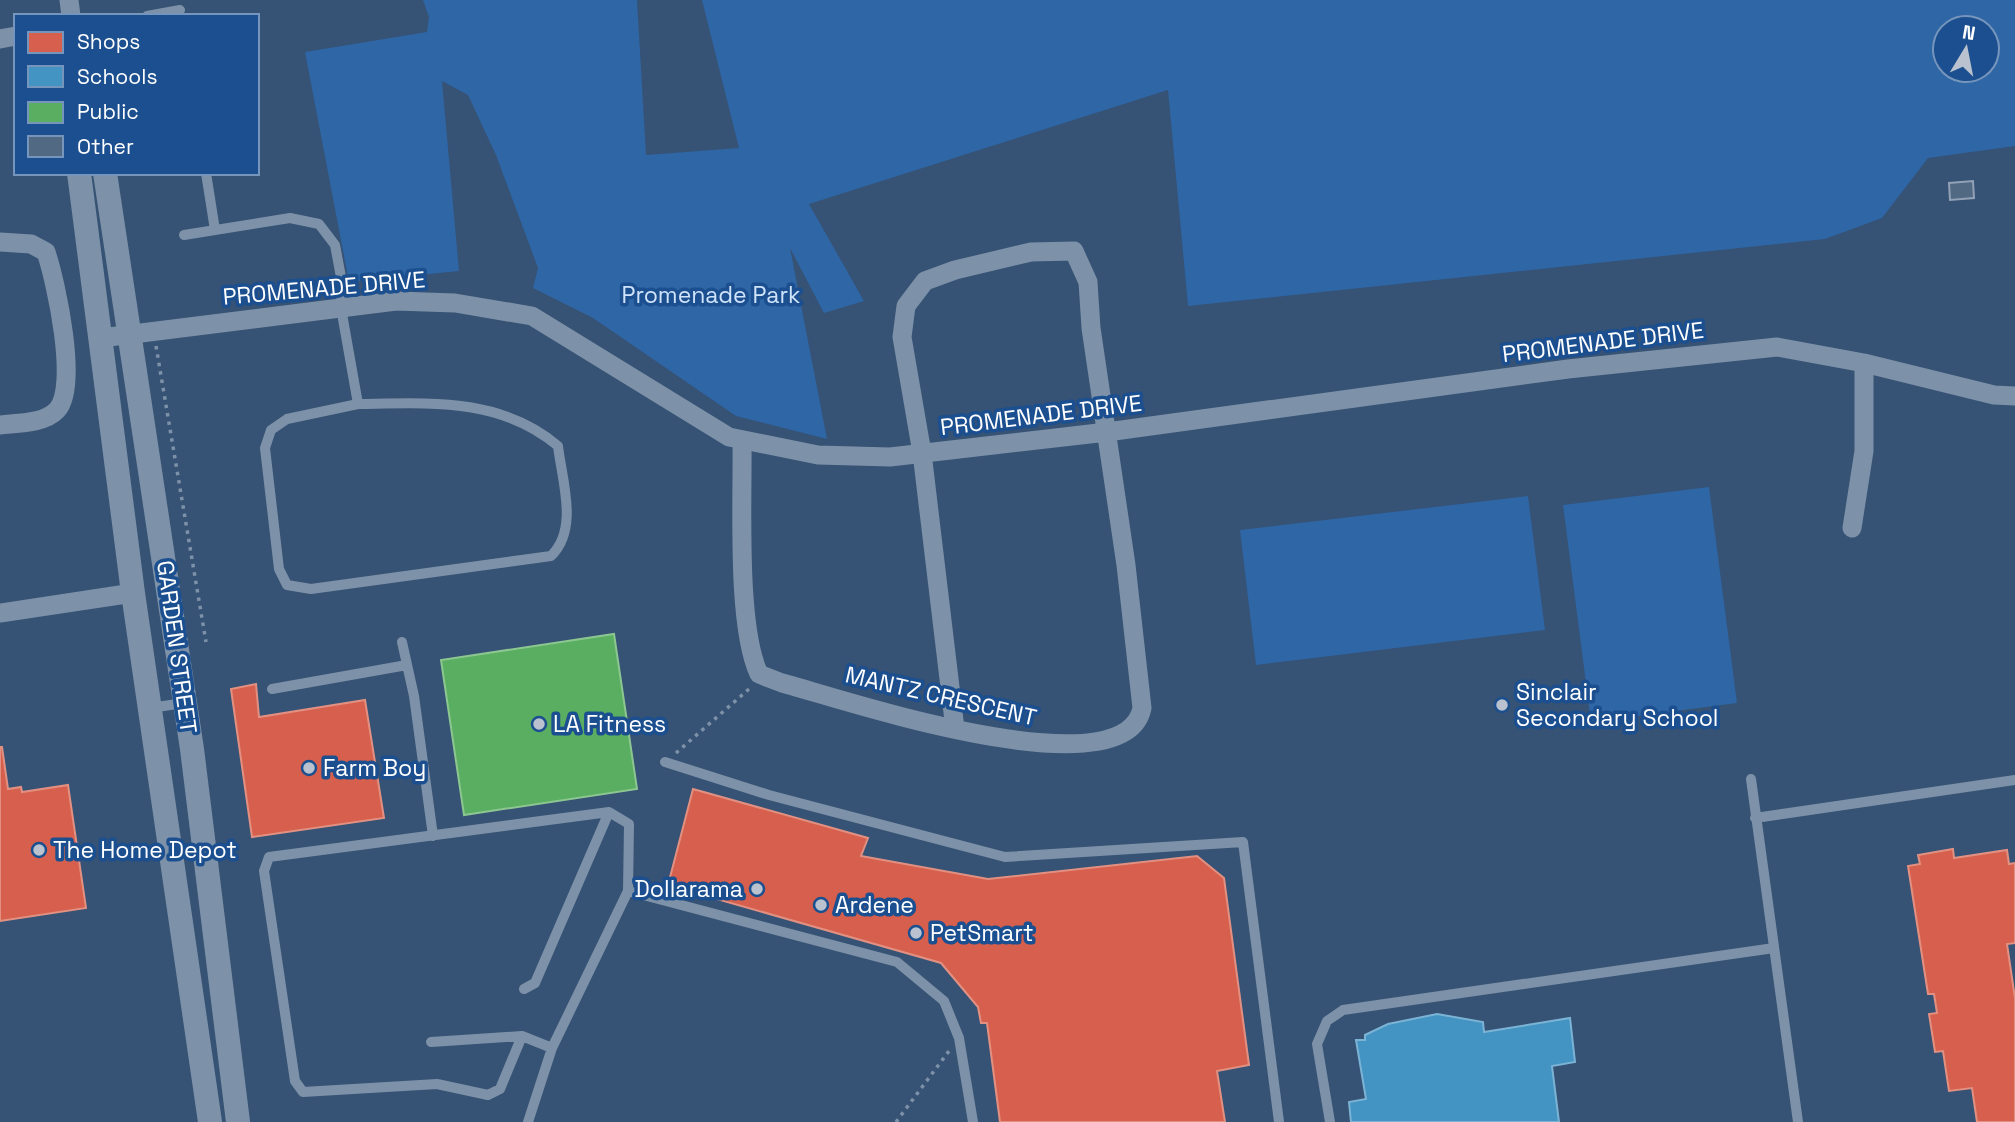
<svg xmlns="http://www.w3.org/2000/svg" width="2015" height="1122" font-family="'Space Grotesk',sans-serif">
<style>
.green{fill:#2f66a5;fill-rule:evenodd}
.shops{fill:#d6604d;stroke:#e29082;stroke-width:2}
.schools{fill:#4393c3;stroke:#7bb3d5;stroke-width:2}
.public{fill:#5aae61;stroke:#8cc690;stroke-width:2}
.building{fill:#526984;stroke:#92a2b6;stroke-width:2}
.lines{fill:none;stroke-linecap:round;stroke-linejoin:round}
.path{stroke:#7d92a8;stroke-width:3.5;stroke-dasharray:3.5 5;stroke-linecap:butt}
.service{stroke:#7d92a8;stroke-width:10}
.minor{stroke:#7d92a8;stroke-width:19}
.tertiary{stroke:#7d92a8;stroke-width:24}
.poi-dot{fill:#b9c2ce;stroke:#1b4f8f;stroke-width:2.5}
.labels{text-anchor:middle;stroke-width:7;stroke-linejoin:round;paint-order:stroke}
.street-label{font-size:23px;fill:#fff;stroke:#1b4f8f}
.park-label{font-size:23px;fill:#cfe3fa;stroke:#1b4f8f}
.poi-label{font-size:23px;fill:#fff;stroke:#1b4f8f;text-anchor:start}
</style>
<rect width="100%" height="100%" fill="#365274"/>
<path class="green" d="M 423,0 L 637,0 L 646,155 L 739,148 L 702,0 L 2015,0 L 2015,146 L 1928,158 L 1882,218 L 1825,239 L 1188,306 L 1168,90 L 809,204 L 864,301 L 824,313 L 790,248 L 827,439 L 736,416 L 593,318 L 533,288 L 538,268 L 496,155 L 468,95 L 442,81 L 459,271 L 349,282 L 305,52 L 427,32 L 429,17 ZM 1987,28 L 1987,70 L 1945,70 L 1945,28 Z
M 1709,487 L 1737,703 L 1591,722 L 1563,505 Z
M 1528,496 L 1545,630 L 1256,665 L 1240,530 Z"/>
<path class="shops" d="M 256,684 L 259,717 L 365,700 L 384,818 L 252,837 L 231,689 Z
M 0,747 L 2,747 L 8,789 L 21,787 L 22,792 L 68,785 L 86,908 L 0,921 Z
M 693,789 L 868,838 L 861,856 L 988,879 L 1197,856 L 1224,878 L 1249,1065 L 1217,1071 L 1225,1122 L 1000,1122 L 987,1023 L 981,1023 L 978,1007 L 941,963 L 668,885 Z
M 1953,849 L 1954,858 L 2007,850 L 2009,864 L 2015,863 L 2015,943 L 2007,944 L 2015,998 L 2015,1122 L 1977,1122 L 1972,1088 L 1949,1091 L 1943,1051 L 1935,1052 L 1929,1014 L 1937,1013 L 1934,994 L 1928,994 L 1908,866 L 1920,864 L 1918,855 Z"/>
<path class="schools" d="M 1437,1014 L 1483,1022 L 1484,1032 L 1570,1018 L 1575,1062 L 1552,1066 L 1559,1122 L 1351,1122 L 1349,1102 L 1366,1099 L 1356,1040 L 1365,1040 L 1365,1035 L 1388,1024 Z"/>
<path class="public" d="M 614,634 L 637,789 L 464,815 L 441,660 Z"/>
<path class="building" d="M 1973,181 L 1974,198 L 1950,200 L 1949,183 Z"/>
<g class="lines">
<path class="path" d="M 156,346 L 206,642
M 676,753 L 749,689
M 896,1122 L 949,1051"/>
<path class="service" d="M 147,16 L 180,10
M 206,173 L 215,230
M 184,235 L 290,218 L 319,224 L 335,245 L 341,277 L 341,308 L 358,404 L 287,419 L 271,430 L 265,448 L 279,569 L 287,585 L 311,589 L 551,556 C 579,529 562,481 558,446 C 500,397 429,403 358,404
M 402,642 L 414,696 L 433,836
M 272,689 L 407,665
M 150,708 L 184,703
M 665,762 L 769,795 L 1005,857 L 1243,842 L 1279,1122
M 1751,779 L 1798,1122
M 1755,818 L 2015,780
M 524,989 L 535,983 L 609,812
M 522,1036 L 500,1089 L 488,1095 L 437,1084 L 303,1092 L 295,1081 L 264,871 L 269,857 L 609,812 L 629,824 L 628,891
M 431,1042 L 522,1036 L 552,1048
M 528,1122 L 552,1048 L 628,891 L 897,962 L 944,1001 L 959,1038 L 973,1122
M 1330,1122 L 1317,1044 L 1327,1021 L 1343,1010 L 1774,948"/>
<path class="minor" d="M 69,0 L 71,16
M 0,39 L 16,36
M 0,242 L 31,244 L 46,252 C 56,282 79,387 57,410 C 44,424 17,423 0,425
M 101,338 L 396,301 L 455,303 L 532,316 L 729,437 L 818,455 L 890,457 L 1107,432 L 1568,369 L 1777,347 L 1864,363 L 1994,395 L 2015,396
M 742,440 C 743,499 736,625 759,674 L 782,683 C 839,698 1125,795 1142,708 L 1126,565 L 1091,328 L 1088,282 L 1074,251 L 1031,252 L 955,270 L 925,281 L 906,306 L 902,337 L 922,453 L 955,729
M 1852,528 L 1864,451 L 1864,363
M 0,613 L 133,593"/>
<path class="tertiary" d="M 79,173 L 133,593 L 210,1122
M 105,173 L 192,749 L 238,1122"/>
</g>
<g class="poi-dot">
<circle cx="1502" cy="705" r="7"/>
<circle cx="539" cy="724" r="7"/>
<circle cx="309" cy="768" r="7"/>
<circle cx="39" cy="850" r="7"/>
<circle cx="757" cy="889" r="7"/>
<circle cx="821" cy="905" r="7"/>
<circle cx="916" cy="933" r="7"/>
</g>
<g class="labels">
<g class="street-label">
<text transform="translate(324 288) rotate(-5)" y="8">PROMENADE DRIVE</text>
<text transform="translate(1603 342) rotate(-7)" y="8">PROMENADE DRIVE</text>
<text transform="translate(1041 415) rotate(-7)" y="8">PROMENADE DRIVE</text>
<text transform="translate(177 647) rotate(82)" y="8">GARDEN STREET</text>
<text transform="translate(941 696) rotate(13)" y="8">MANTZ CRESCENT</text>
</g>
<g class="park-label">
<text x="711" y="303">Promenade Park</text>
</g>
<g class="poi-label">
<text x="1516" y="700">Sinclair<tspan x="1516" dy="26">Secondary School</tspan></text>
<text x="553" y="732">LA Fitness</text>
<text x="323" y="776">Farm Boy</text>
<text x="53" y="858">The Home Depot</text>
<text x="743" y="897" text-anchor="end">Dollarama</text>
<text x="835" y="913">Ardene</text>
<text x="930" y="941">PetSmart</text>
</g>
</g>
<rect x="14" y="14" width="245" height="161" fill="#1b4f8f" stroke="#7695bc" stroke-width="2"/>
<rect x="28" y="32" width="35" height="21" fill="#d6604d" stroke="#7695bc" stroke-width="2"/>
<text x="77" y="49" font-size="21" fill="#ffffff">Shops</text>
<rect x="28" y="66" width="35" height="21" fill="#4393c3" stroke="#7695bc" stroke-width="2"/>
<text x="77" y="84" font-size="21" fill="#ffffff">Schools</text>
<rect x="28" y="102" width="35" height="21" fill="#5aae61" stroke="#7695bc" stroke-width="2"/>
<text x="77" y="119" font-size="21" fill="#ffffff">Public</text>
<rect x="28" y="136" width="35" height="21" fill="#526984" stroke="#7695bc" stroke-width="2"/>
<text x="77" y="154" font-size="21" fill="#ffffff">Other</text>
<g transform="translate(1966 49) rotate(10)"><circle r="33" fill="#1b4f8f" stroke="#7695bc" stroke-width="2"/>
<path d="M0-5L12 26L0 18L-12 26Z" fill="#b9c2ce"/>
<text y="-10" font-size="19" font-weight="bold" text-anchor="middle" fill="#ffffff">N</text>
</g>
</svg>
